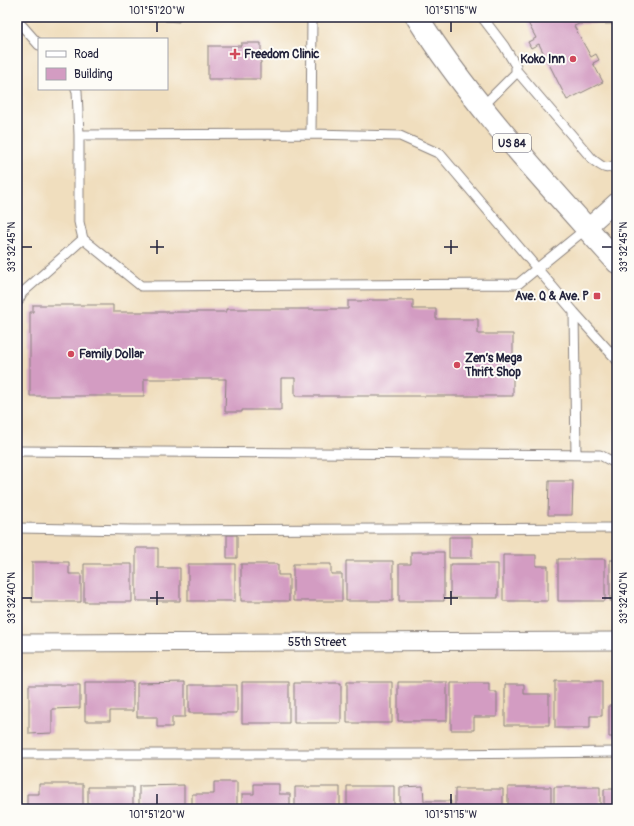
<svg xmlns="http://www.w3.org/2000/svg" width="634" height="826" font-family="Pangolin,sans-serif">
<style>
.building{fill:#d39cc2}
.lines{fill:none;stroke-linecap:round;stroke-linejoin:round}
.lane-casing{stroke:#89807c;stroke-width:11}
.street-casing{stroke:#89807c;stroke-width:19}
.highway-casing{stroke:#89807c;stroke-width:24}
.lane{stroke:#fff;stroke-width:9}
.street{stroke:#fff;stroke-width:17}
.highway{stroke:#fff;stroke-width:22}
.ticks{fill:none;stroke:#22223b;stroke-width:1.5}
.poi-dot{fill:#d1495b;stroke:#fdfcf7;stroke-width:1.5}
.labels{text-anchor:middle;stroke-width:4;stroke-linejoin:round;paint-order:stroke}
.shield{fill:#fdfcf7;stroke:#646373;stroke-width:1}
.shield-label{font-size:11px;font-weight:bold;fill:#22223b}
.poi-label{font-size:12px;font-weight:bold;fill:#22223b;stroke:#fdfcf7;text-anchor:start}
.street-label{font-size:12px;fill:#22223b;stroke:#fdfcf7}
.neatline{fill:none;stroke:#22223b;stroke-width:1.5}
.ticks-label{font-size:10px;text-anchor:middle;fill:#22223b}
</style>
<rect width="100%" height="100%" fill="#fdfcf7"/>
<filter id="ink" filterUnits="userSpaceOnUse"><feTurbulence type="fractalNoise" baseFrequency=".025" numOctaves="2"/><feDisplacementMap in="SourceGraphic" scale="8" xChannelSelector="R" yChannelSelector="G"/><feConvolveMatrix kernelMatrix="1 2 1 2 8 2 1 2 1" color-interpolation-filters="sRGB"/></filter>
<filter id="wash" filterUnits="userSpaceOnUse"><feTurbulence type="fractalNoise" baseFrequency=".012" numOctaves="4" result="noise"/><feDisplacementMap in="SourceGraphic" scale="16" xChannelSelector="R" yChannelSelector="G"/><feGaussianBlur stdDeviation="0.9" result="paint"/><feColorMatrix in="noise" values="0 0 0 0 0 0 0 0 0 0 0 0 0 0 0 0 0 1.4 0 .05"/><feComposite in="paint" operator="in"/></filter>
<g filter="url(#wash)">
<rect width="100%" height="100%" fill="#f0debe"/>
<g id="blocks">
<path class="building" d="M 166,17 L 179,17 L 179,22 L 165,21 Z
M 525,17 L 614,17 L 614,24 L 579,24 L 574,26 L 591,57 L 596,54 L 599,60 L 593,63 L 603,82 L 567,100 L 539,44 L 531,48 L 528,42 L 536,38 Z
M 241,43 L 261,43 L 261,63 L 260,63 L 260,79 L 208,79 L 208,46 L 241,46 Z
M 369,300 L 413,300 L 413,309 L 436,309 L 436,319 L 478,319 L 478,334 L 513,334 L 513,396 L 295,396 L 295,378 L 281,378 L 281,410 L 242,410 L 242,412 L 225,412 L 226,379 L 144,379 L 144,396 L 30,396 L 30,312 L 33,312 L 33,305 L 113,305 L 113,312 L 226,312 L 226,309 L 348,309 L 348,301 L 369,301 Z
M 549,481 L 573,481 L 572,515 L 548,515 Z
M 227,535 L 237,535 L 237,558 L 227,558 Z
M 449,537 L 472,537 L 472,558 L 449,558 Z
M 136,548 L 158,548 L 158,568 L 180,568 L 180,601 L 136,601 Z
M 411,552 L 444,552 L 444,601 L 399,601 L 399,564 L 411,564 Z
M 503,555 L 536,555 L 536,566 L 548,566 L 548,601 L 503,601 Z
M 558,559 L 605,559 L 605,601 L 558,601 Z
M 610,560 L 617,560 L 617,601 L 610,601 Z
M 346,561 L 393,561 L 393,601 L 346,601 Z
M 32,562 L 69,562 L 69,574 L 81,574 L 81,602 L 32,602 Z
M 84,564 L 132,564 L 132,602 L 84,602 Z
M 188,564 L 235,564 L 235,601 L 188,601 Z
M 241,564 L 278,564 L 278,575 L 289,575 L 289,601 L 241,601 Z
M 293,564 L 331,564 L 331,574 L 342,574 L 342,601 L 293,601 Z
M 450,564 L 498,564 L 498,598 L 450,598 Z
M 555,681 L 602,681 L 602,716 L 590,716 L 590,728 L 555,728 Z
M 85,682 L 133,682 L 133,711 L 110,711 L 110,721 L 85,721 Z
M 185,682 L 185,717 L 172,717 L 172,727 L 157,727 L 157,717 L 137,717 L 137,683 Z
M 242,682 L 289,682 L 289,723 L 242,723 Z
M 347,682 L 392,682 L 392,723 L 347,723 Z
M 398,682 L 447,682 L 447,721 L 398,721 Z
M 294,683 L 341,683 L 341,723 L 294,723 Z
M 451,683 L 489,683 L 489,692 L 497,692 L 497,717 L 474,717 L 474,730 L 451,730 Z
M 505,684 L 524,684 L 524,694 L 549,694 L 549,725 L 505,725 Z
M 29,685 L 80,685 L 80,708 L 52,709 L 52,733 L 29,734 Z
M 189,685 L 237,685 L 237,713 L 189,713 Z
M 609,705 L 617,705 L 617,737 L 609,737 Z
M 214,782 L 237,782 L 237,809 L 192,809 L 192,794 L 214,794 Z
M 39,784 L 83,784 L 83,809 L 27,809 L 27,794 L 39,794 Z
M 254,784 L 279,784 L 279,794 L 290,794 L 290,809 L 242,809 L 242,794 L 254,794 Z
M 184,785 L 184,809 L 139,809 L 139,786 Z
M 347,786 L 394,786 L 394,809 L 347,809 Z
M 423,786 L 424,801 L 451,801 L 451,809 L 400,809 L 400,787 Z
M 88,787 L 133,787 L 133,809 L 88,809 Z
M 295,787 L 340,787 L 340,809 L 295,809 Z
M 508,787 L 551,787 L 551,809 L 508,809 Z
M 554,787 L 600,787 L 600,809 L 554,809 Z
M 455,789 L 503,789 L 503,809 L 455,809 Z
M 604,789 L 617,789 L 617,809 L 604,809 Z"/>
</g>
</g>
<g filter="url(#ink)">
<use href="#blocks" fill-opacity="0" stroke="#89807c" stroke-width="1"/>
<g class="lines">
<g class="lane-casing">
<path id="lane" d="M 482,17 L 504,46 L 516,66 L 516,73 L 482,107
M 17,20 L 39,45
M 516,70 L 593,160 C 603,167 605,171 617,164
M 76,89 L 77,91 L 79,135 L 79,222 L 83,239 L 141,286 L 518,284 L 587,228
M 311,134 L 312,17
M 79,135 L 311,134 L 400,136 L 440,154 L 574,312 L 576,455
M 17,303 L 22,293 L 83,239
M 574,312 L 617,360
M 17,451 L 600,455 L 617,464
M 17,528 L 134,530 L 617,528
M 17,754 L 439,754 L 617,752"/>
</g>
<g class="street-casing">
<path id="street" d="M 587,228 L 617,201
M 17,643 L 617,641"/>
</g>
<g class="highway-casing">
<path id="highway" d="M 417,17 C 473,106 547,183 617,262"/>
</g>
<use href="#lane" class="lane"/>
<use href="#street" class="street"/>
<use href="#highway" class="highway"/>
</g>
</g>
<path class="ticks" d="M 157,22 L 157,32M 451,22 L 451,32M 157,240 L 157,254M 451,240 L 451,254M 22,247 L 32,247M 150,247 L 164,247M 444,247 L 458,247M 602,247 L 612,247M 157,591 L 157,605M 451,591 L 451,605M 22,598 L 32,598M 150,598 L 164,598M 444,598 L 458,598M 602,598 L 612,598M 157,794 L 157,804M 451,794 L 451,804"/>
<g class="poi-dot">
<path d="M233 48h4v4h4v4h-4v4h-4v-4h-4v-4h4z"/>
<circle cx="573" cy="59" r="4"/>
<rect x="593" y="292" width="8" height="8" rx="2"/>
<circle cx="71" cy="354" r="4"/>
<circle cx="457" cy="365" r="4"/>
</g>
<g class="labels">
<rect class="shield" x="493" y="134" width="38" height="18" rx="3"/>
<g class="shield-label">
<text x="512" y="147">US 84</text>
</g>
<g class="poi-label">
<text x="244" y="58">Freedom Clinic</text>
<text x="565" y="63" text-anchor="end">Koko Inn</text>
<text x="589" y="300" text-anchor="end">Ave. Q &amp; Ave. P</text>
<text x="79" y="358">Family Dollar</text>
<text x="465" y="362">Zen’s Mega<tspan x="465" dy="14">Thrift Shop</tspan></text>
</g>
<g class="street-label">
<text x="317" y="646">55th Street</text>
</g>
</g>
<rect width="634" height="826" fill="none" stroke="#fdfcf7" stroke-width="44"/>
<rect x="38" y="38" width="130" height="52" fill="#fdfcf7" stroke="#a5a5ac"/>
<rect x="46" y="51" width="20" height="6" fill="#ffffff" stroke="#a5a5ac"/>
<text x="74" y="58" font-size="12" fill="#22223b">Road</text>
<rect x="46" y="68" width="20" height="12" fill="#d39cc2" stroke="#a5a5ac"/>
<text x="74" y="78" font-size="12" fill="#22223b">Building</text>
<rect x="22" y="22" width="590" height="782" class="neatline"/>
<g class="ticks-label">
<text x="157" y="14">101°51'20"W</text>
<text x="451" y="14">101°51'15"W</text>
<text transform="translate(11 247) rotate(-90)" y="4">33°32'45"N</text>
<text transform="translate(623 247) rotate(-90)" y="4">33°32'45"N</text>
<text transform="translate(11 598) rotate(-90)" y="4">33°32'40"N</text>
<text transform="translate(623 598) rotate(-90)" y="4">33°32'40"N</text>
<text x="157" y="818">101°51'20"W</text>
<text x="451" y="818">101°51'15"W</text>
</g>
</svg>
